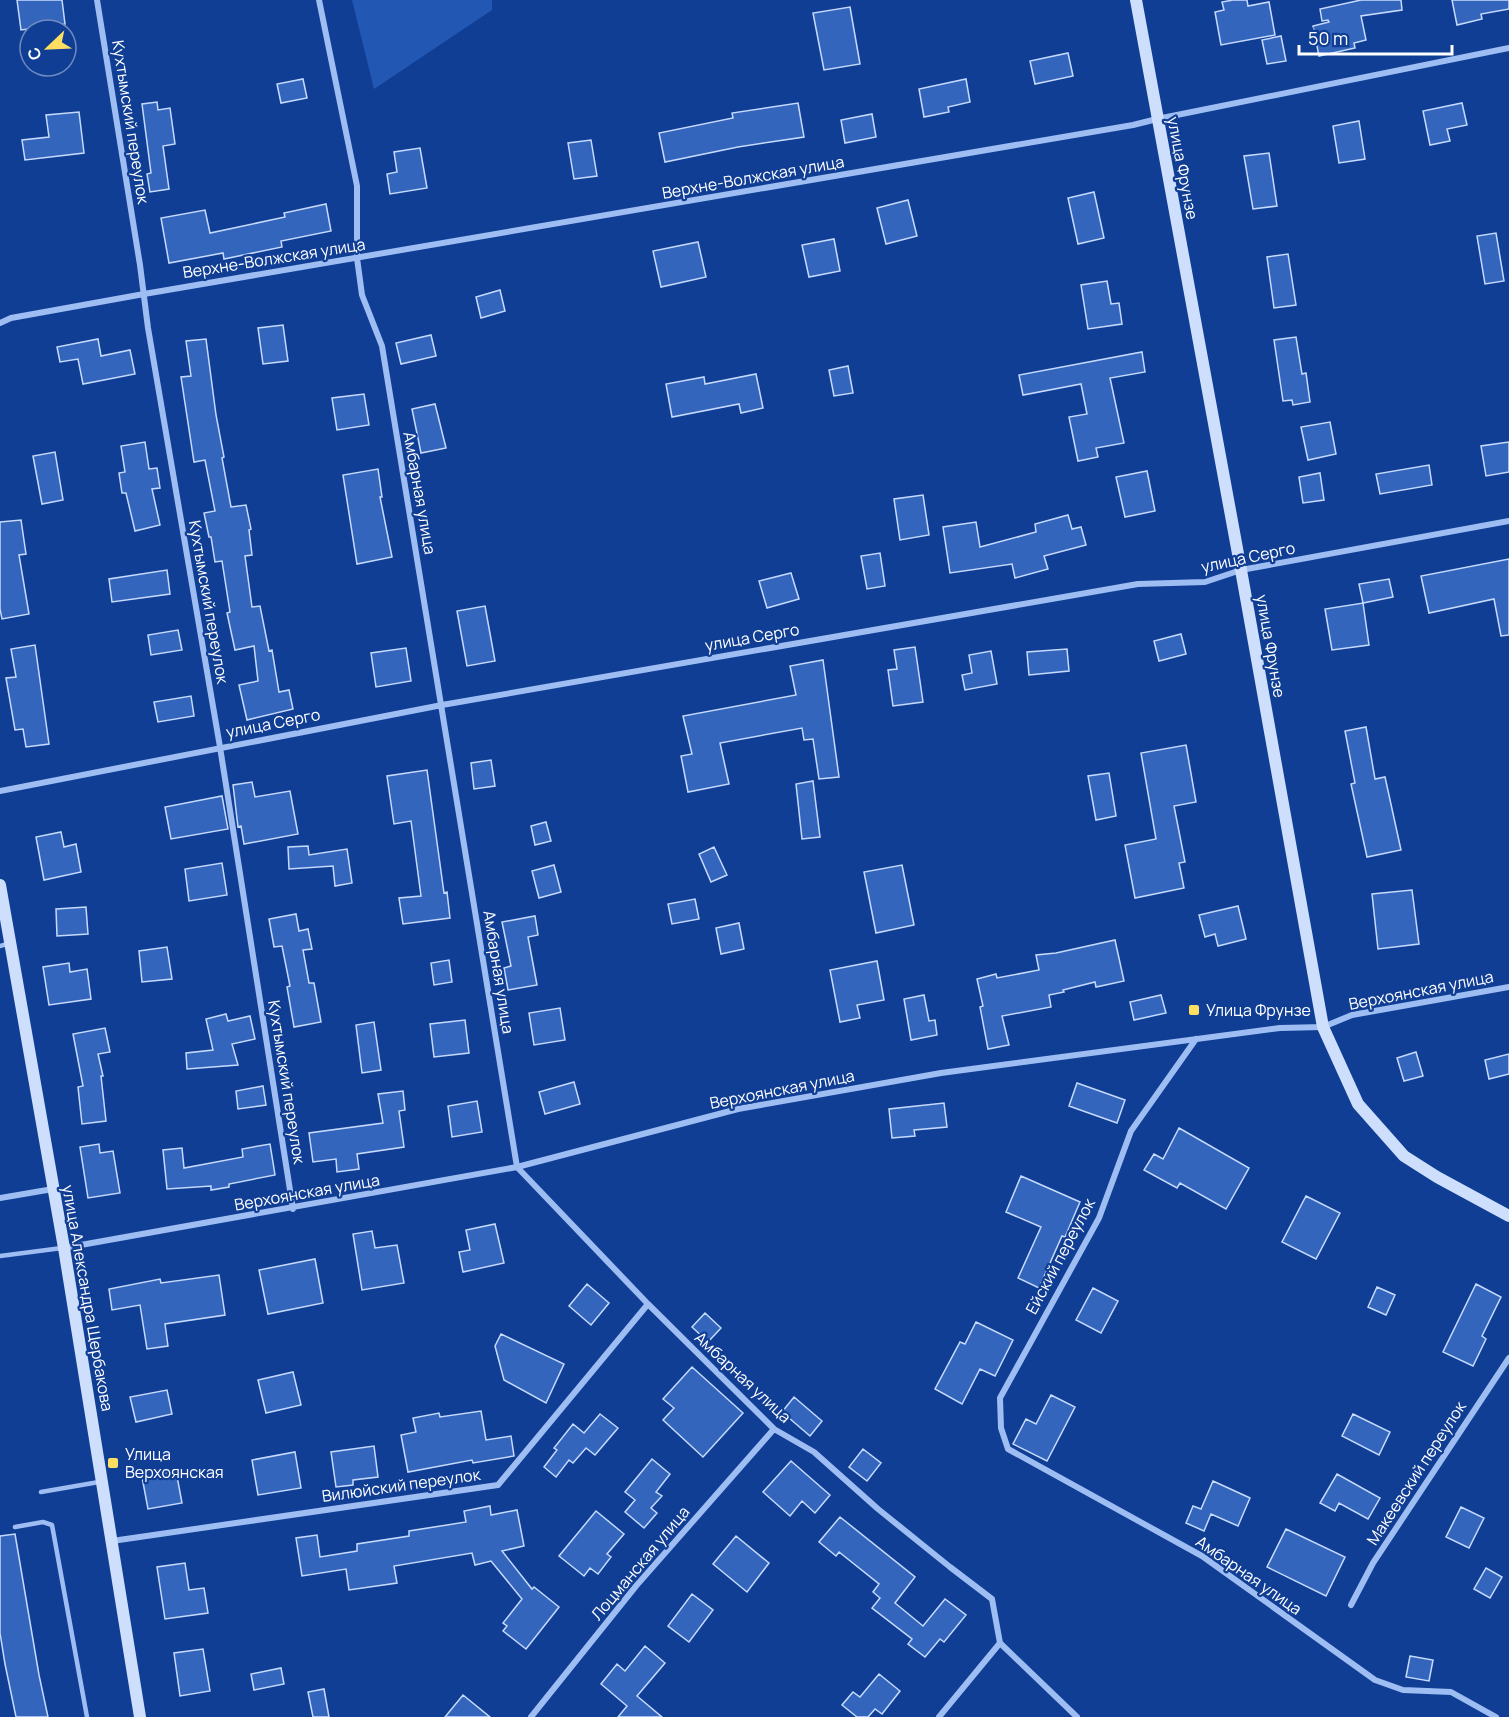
<svg xmlns="http://www.w3.org/2000/svg" width="1509" height="1717" font-family="Manrope,sans-serif">
<style>
.green{fill:#2257b4}
.building{fill:#3465bc;stroke:#c6dafe;stroke-width:1.5}
.lines{fill:none;stroke-linecap:round;stroke-linejoin:round}
.lane{stroke:#9ebdf3;stroke-width:4.5}
.street{stroke:#9ebdf3;stroke-width:6}
.secondary{stroke:#cedefd;stroke-width:12}
.poi-dot{fill:#ffdf61;stroke:#103e94;stroke-width:2}
.labels{text-anchor:middle;stroke-width:4.5;stroke-linejoin:round;paint-order:stroke}
.street-label{font-size:16px;fill:#fff;stroke:#103e94}
.poi-label{font-size:16px;fill:#fff;stroke:#103e94;text-anchor:start}
</style>
<rect width="100%" height="100%" fill="#103e94"/>
<path class="green" d="M 352,0 L 492,0 L 492,10 L 374,89 Z"/>
<path class="building" d="M 17,0 L 62,0 L 65,24 L 21,30 Z
M 1233,0 L 1247,0 L 1248,6 L 1269,2 L 1275,35 L 1221,45 L 1215,12 L 1224,10 L 1222,2 Z
M 1361,0 L 1401,0 L 1402,10 L 1361,16 L 1366,40 L 1354,43 L 1355,48 L 1319,56 L 1313,26 L 1329,22 L 1328,20 L 1322,21 L 1320,9 Z
M 1452,0 L 1509,0 L 1509,9 L 1481,14 L 1482,19 L 1457,25 Z
M 850,7 L 860,64 L 824,70 L 813,13 Z
M 1281,36 L 1286,61 L 1267,64 L 1262,40 Z
M 1068,53 L 1073,76 L 1035,84 L 1030,61 Z
M 303,79 L 307,98 L 281,103 L 277,84 Z
M 966,79 L 970,102 L 948,107 L 949,112 L 924,117 L 919,89 Z
M 157,102 L 158,110 L 170,108 L 175,144 L 163,146 L 169,189 L 150,192 L 147,174 L 151,173 L 142,104 Z
M 798,103 L 804,137 L 738,147 L 665,162 L 659,133 L 733,118 L 732,113 Z
M 1462,103 L 1467,125 L 1447,129 L 1450,141 L 1430,145 L 1423,111 Z
M 79,112 L 84,153 L 25,160 L 22,140 L 49,137 L 46,115 Z
M 872,114 L 876,137 L 845,143 L 841,120 Z
M 1359,121 L 1365,159 L 1339,163 L 1333,126 Z
M 591,140 L 597,176 L 574,179 L 568,143 Z
M 420,148 L 427,188 L 390,194 L 387,174 L 397,172 L 394,152 Z
M 1269,153 L 1277,206 L 1253,209 L 1244,156 Z
M 1094,192 L 1104,238 L 1078,244 L 1068,198 Z
M 908,200 L 917,236 L 886,244 L 877,208 Z
M 326,204 L 331,231 L 281,241 L 282,247 L 224,259 L 223,253 L 169,263 L 161,218 L 205,210 L 210,233 L 285,217 L 284,213 Z
M 1496,233 L 1504,281 L 1485,284 L 1477,236 Z
M 834,239 L 840,271 L 809,277 L 802,245 Z
M 698,242 L 706,277 L 661,287 L 653,251 Z
M 1288,254 L 1296,305 L 1274,308 L 1267,257 Z
M 1107,281 L 1111,304 L 1119,303 L 1122,324 L 1088,329 L 1081,285 Z
M 500,290 L 505,311 L 481,318 L 476,297 Z
M 283,325 L 288,361 L 263,364 L 258,328 Z
M 431,335 L 436,356 L 401,364 L 396,343 Z
M 1296,337 L 1302,374 L 1306,373 L 1310,402 L 1293,405 L 1292,400 L 1283,401 L 1274,340 Z
M 98,339 L 101,356 L 130,350 L 135,374 L 83,384 L 78,359 L 60,362 L 57,347 Z
M 206,339 L 216,415 L 224,457 L 222,458 L 231,507 L 246,505 L 251,529 L 249,530 L 252,555 L 245,556 L 252,607 L 260,606 L 269,651 L 272,650 L 279,692 L 289,690 L 293,709 L 247,720 L 239,685 L 258,681 L 254,646 L 235,650 L 227,613 L 230,612 L 222,561 L 215,562 L 211,537 L 209,537 L 204,513 L 215,511 L 205,460 L 194,462 L 181,377 L 191,376 L 186,341 Z
M 1142,352 L 1145,372 L 1110,378 L 1124,443 L 1096,448 L 1098,457 L 1078,461 L 1069,417 L 1087,414 L 1081,384 L 1023,395 L 1019,375 Z
M 848,366 L 853,393 L 834,396 L 829,370 Z
M 756,374 L 763,408 L 741,413 L 739,404 L 672,417 L 666,384 L 704,377 L 705,384 Z
M 364,394 L 369,425 L 337,430 L 332,398 Z
M 435,404 L 446,448 L 421,453 L 412,409 Z
M 1330,422 L 1336,454 L 1308,460 L 1301,427 Z
M 145,442 L 149,469 L 157,468 L 160,488 L 152,489 L 160,525 L 135,531 L 126,493 L 122,493 L 119,473 L 125,472 L 121,446 Z
M 1509,442 L 1509,472 L 1486,476 L 1481,446 Z
M 55,452 L 63,500 L 42,504 L 33,456 Z
M 1429,465 L 1432,485 L 1380,494 L 1376,474 Z
M 378,469 L 382,497 L 380,497 L 392,557 L 357,564 L 343,475 Z
M 1147,471 L 1155,511 L 1125,517 L 1116,477 Z
M 1320,473 L 1324,500 L 1303,503 L 1299,477 Z
M 923,495 L 929,535 L 900,540 L 894,499 Z
M 1068,515 L 1072,529 L 1081,527 L 1086,545 L 1044,556 L 1048,569 L 1015,578 L 1012,564 L 950,573 L 943,527 L 976,522 L 980,547 L 1036,532 L 1035,524 Z
M 21,520 L 26,554 L 19,555 L 29,614 L 2,619 L 0,609 L 0,522 Z
M 880,553 L 885,586 L 867,589 L 861,556 Z
M 1509,559 L 1509,635 L 1501,636 L 1494,599 L 1429,613 L 1421,576 Z
M 167,570 L 170,594 L 112,602 L 109,579 Z
M 791,573 L 799,599 L 767,608 L 759,581 Z
M 1389,579 L 1393,597 L 1363,603 L 1359,584 Z
M 1363,603 L 1369,645 L 1332,650 L 1325,609 Z
M 485,606 L 495,661 L 467,666 L 457,611 Z
M 178,630 L 182,650 L 151,655 L 148,635 Z
M 1181,634 L 1186,654 L 1159,661 L 1154,641 Z
M 35,645 L 49,744 L 26,747 L 23,729 L 15,730 L 6,678 L 16,677 L 11,649 Z
M 915,647 L 923,702 L 893,706 L 888,670 L 897,669 L 894,650 Z
M 406,648 L 411,681 L 376,687 L 371,653 Z
M 1067,649 L 1069,671 L 1029,675 L 1027,652 Z
M 991,651 L 997,684 L 965,690 L 962,675 L 972,673 L 969,655 Z
M 823,660 L 839,777 L 819,779 L 813,739 L 804,740 L 802,728 L 720,743 L 729,784 L 688,792 L 681,756 L 692,754 L 683,716 L 796,695 L 790,666 Z
M 191,696 L 194,716 L 158,722 L 154,702 Z
M 1366,727 L 1375,779 L 1385,777 L 1401,850 L 1367,857 L 1351,784 L 1355,783 L 1345,731 Z
M 1186,745 L 1196,802 L 1174,806 L 1185,862 L 1179,863 L 1184,888 L 1135,898 L 1125,845 L 1156,839 L 1141,753 Z
M 491,760 L 495,786 L 474,789 L 471,763 Z
M 427,770 L 444,893 L 447,892 L 450,918 L 403,924 L 399,898 L 421,896 L 411,821 L 394,824 L 387,776 Z
M 1109,773 L 1116,816 L 1096,820 L 1088,776 Z
M 813,781 L 820,837 L 802,839 L 796,784 Z
M 252,782 L 255,797 L 290,791 L 298,834 L 244,844 L 241,826 L 238,827 L 233,785 Z
M 222,796 L 228,829 L 171,839 L 165,807 Z
M 546,822 L 551,841 L 535,845 L 531,826 Z
M 61,832 L 64,847 L 76,844 L 81,872 L 44,880 L 36,837 Z
M 308,846 L 309,855 L 347,849 L 352,883 L 335,886 L 333,866 L 289,869 L 288,847 Z
M 714,847 L 727,875 L 711,882 L 699,854 Z
M 222,863 L 227,895 L 189,901 L 185,869 Z
M 554,865 L 561,892 L 539,898 L 532,871 Z
M 902,865 L 914,925 L 876,933 L 864,872 Z
M 1412,890 L 1419,944 L 1378,949 L 1372,894 Z
M 695,899 L 699,919 L 672,924 L 668,904 Z
M 1238,906 L 1246,939 L 1218,946 L 1215,934 L 1205,937 L 1199,915 Z
M 86,907 L 88,934 L 57,936 L 56,909 Z
M 296,914 L 299,931 L 308,929 L 312,949 L 303,950 L 309,983 L 314,983 L 321,1022 L 294,1027 L 287,987 L 290,986 L 282,946 L 274,947 L 269,919 Z
M 535,916 L 538,935 L 528,937 L 537,985 L 508,990 L 504,968 L 511,966 L 502,922 Z
M 739,923 L 744,949 L 721,954 L 716,928 Z
M 1115,940 L 1124,981 L 1096,987 L 1095,982 L 1063,990 L 1064,992 L 1049,995 L 1051,1007 L 1002,1016 L 1009,1045 L 988,1049 L 980,1007 L 983,1006 L 977,979 L 996,974 L 997,978 L 1039,970 L 1036,955 L 1056,953 Z
M 167,947 L 172,979 L 142,982 L 139,951 Z
M 449,960 L 452,982 L 434,985 L 431,963 Z
M 877,961 L 884,1000 L 857,1005 L 860,1018 L 840,1022 L 830,970 Z
M 69,963 L 70,972 L 87,969 L 91,999 L 49,1005 L 43,967 Z
M 924,995 L 929,1021 L 935,1020 L 937,1035 L 911,1040 L 904,999 Z
M 1161,995 L 1166,1013 L 1134,1020 L 1130,1002 Z
M 560,1008 L 565,1040 L 534,1045 L 529,1013 Z
M 226,1014 L 228,1021 L 250,1016 L 255,1039 L 232,1044 L 238,1065 L 187,1069 L 186,1053 L 213,1050 L 206,1019 Z
M 465,1020 L 469,1053 L 434,1057 L 430,1024 Z
M 374,1022 L 381,1070 L 362,1073 L 356,1025 Z
M 105,1028 L 110,1052 L 98,1054 L 103,1076 L 101,1076 L 106,1121 L 82,1124 L 78,1087 L 83,1086 L 73,1034 Z
M 1416,1052 L 1423,1076 L 1404,1081 L 1397,1058 Z
M 1509,1054 L 1509,1074 L 1489,1079 L 1485,1060 Z
M 574,1082 L 580,1104 L 545,1114 L 539,1092 Z
M 1077,1083 L 1125,1100 L 1117,1123 L 1069,1106 Z
M 263,1086 L 266,1105 L 238,1109 L 236,1091 Z
M 403,1091 L 405,1110 L 399,1111 L 404,1147 L 357,1154 L 359,1169 L 337,1172 L 336,1159 L 313,1162 L 309,1133 L 383,1123 L 378,1094 Z
M 477,1101 L 482,1132 L 452,1137 L 448,1106 Z
M 944,1103 L 947,1127 L 914,1130 L 915,1136 L 892,1138 L 889,1109 Z
M 1179,1128 L 1249,1168 L 1226,1209 L 1180,1183 L 1177,1188 L 1144,1170 L 1154,1154 L 1163,1159 Z
M 99,1144 L 100,1153 L 113,1151 L 120,1193 L 88,1198 L 80,1147 Z
M 270,1144 L 275,1175 L 229,1184 L 229,1187 L 211,1190 L 211,1186 L 167,1189 L 163,1150 L 182,1148 L 184,1168 L 243,1157 L 242,1149 Z
M 1021,1176 L 1080,1202 L 1065,1237 L 1062,1236 L 1039,1288 L 1018,1278 L 1041,1227 L 1006,1212 Z
M 1306,1196 L 1340,1213 L 1316,1259 L 1282,1242 Z
M 495,1224 L 504,1263 L 463,1272 L 459,1252 L 470,1250 L 466,1230 Z
M 372,1231 L 375,1248 L 397,1245 L 404,1283 L 362,1290 L 353,1234 Z
M 315,1259 L 323,1303 L 268,1314 L 259,1270 Z
M 219,1275 L 225,1315 L 165,1324 L 168,1346 L 147,1349 L 140,1305 L 112,1310 L 109,1289 L 160,1279 L 161,1283 Z
M 587,1284 L 609,1303 L 591,1325 L 569,1306 Z
M 1476,1284 L 1501,1297 L 1482,1336 L 1486,1339 L 1473,1366 L 1443,1352 Z
M 1377,1287 L 1395,1295 L 1386,1315 L 1368,1307 Z
M 1093,1288 L 1118,1301 L 1101,1333 L 1076,1320 Z
M 705,1313 L 721,1328 L 708,1342 L 692,1327 Z
M 976,1322 L 1013,1340 L 995,1376 L 980,1369 L 962,1404 L 935,1389 L 960,1342 L 965,1344 Z
M 501,1334 L 564,1364 L 546,1403 L 504,1380 L 495,1346 Z
M 692,1367 L 743,1413 L 703,1457 L 663,1420 L 674,1408 L 663,1399 Z
M 293,1372 L 301,1405 L 266,1413 L 258,1380 Z
M 167,1390 L 172,1414 L 136,1422 L 130,1397 Z
M 1051,1395 L 1075,1407 L 1047,1461 L 1013,1444 L 1026,1419 L 1036,1424 Z
M 794,1397 L 822,1421 L 810,1436 L 782,1412 Z
M 481,1411 L 486,1440 L 511,1436 L 514,1456 L 473,1463 L 472,1460 L 408,1472 L 401,1435 L 416,1432 L 413,1418 L 439,1413 L 440,1417 Z
M 600,1414 L 618,1428 L 595,1455 L 586,1448 L 573,1463 L 569,1460 L 556,1477 L 544,1467 L 557,1450 L 554,1448 L 573,1424 L 584,1433 Z
M 1353,1414 L 1390,1432 L 1379,1455 L 1342,1436 Z
M 374,1446 L 378,1477 L 353,1480 L 353,1485 L 336,1487 L 331,1452 Z
M 863,1449 L 881,1463 L 867,1481 L 849,1467 Z
M 295,1452 L 301,1488 L 258,1495 L 252,1460 Z
M 652,1459 L 670,1474 L 656,1492 L 662,1496 L 651,1508 L 657,1513 L 644,1528 L 625,1512 L 635,1500 L 625,1492 Z
M 791,1461 L 830,1495 L 815,1513 L 802,1501 L 790,1516 L 763,1492 Z
M 176,1471 L 182,1503 L 148,1509 L 142,1477 Z
M 1337,1474 L 1380,1498 L 1368,1519 L 1339,1503 L 1335,1511 L 1320,1503 Z
M 1213,1481 L 1250,1498 L 1238,1526 L 1211,1514 L 1204,1531 L 1186,1523 L 1193,1506 L 1201,1509 Z
M 490,1506 L 491,1515 L 517,1510 L 524,1546 L 502,1551 L 532,1589 L 534,1587 L 559,1607 L 526,1649 L 503,1631 L 507,1626 L 503,1623 L 522,1599 L 491,1561 L 475,1565 L 472,1553 L 394,1566 L 397,1583 L 349,1590 L 346,1569 L 302,1576 L 296,1538 L 317,1535 L 320,1557 L 357,1551 L 357,1544 L 409,1536 L 409,1531 L 466,1522 L 464,1511 Z
M 1461,1507 L 1484,1518 L 1469,1548 L 1446,1537 Z
M 596,1511 L 624,1534 L 607,1554 L 611,1557 L 598,1574 L 590,1568 L 584,1576 L 559,1556 Z
M 840,1517 L 915,1577 L 895,1603 L 923,1626 L 945,1599 L 966,1615 L 944,1642 L 940,1639 L 925,1657 L 908,1644 L 912,1639 L 872,1608 L 880,1598 L 873,1592 L 879,1584 L 839,1552 L 836,1556 L 819,1542 Z
M 1286,1529 L 1345,1557 L 1326,1596 L 1267,1567 Z
M 15,1534 L 39,1675 L 48,1717 L 16,1717 L 5,1664 L 0,1633 L 0,1536 Z
M 736,1536 L 769,1563 L 747,1592 L 713,1564 Z
M 185,1563 L 189,1590 L 204,1588 L 208,1613 L 165,1619 L 157,1567 Z
M 1486,1568 L 1502,1577 L 1490,1598 L 1474,1589 Z
M 692,1594 L 713,1610 L 689,1642 L 668,1626 Z
M 645,1646 L 665,1663 L 637,1696 L 662,1717 L 618,1717 L 627,1706 L 601,1684 L 617,1664 L 625,1671 Z
M 203,1649 L 210,1691 L 180,1696 L 174,1653 Z
M 1410,1656 L 1433,1660 L 1429,1681 L 1406,1677 Z
M 281,1668 L 284,1684 L 254,1690 L 251,1674 Z
M 879,1674 L 900,1691 L 882,1714 L 875,1709 L 868,1717 L 857,1717 L 842,1705 L 853,1692 L 860,1697 Z
M 324,1689 L 329,1717 L 313,1717 L 308,1692 Z
M 463,1695 L 490,1717 L 445,1717 Z"/>
<g class="lines">
<path class="lane" d="M 0,946 L 10,943
M 0,1256 L 62,1248
M 41,1492 L 99,1482
M 15,1527 L 43,1522 L 52,1525 L 87,1717"/>
<path class="street" d="M 97,0 L 140,265 L 148,328 L 220,747 L 293,1209
M 319,0 L 357,186 L 357,258 L 362,295 L 382,346 L 517,1167 L 648,1304 L 774,1429 L 814,1452 L 878,1509 L 950,1567 L 992,1599 L 1000,1643 L 1077,1717
M 0,323 L 11,318 L 144,294 L 1133,125 L 1157,119 L 1509,48
M 0,791 L 442,705 L 1138,584 L 1205,582 L 1241,570 L 1509,521
M 1196,1039 L 1131,1131 L 1099,1218 L 1000,1398 L 1001,1428 L 1008,1449 L 1202,1556 L 1375,1680 L 1403,1690 L 1451,1692 L 1496,1717
M 0,1198 L 53,1189
M 64,1248 L 517,1167 L 738,1109 L 941,1073 L 1280,1028 L 1323,1027 L 1352,1015 L 1509,987
M 112,1541 L 498,1485 L 648,1304
M 1351,1605 L 1373,1563 L 1509,1358
M 531,1717 L 636,1586 L 774,1429
M 939,1717 L 1000,1643"/>
<path class="secondary" d="M 1136,0 L 1241,570 L 1323,1027 L 1358,1104 L 1404,1156 L 1437,1177 L 1509,1216
M 0,885 L 64,1248 L 140,1717"/>
</g>
<g class="poi-dot">
<rect x="1188" y="1004" width="12" height="12" rx="3"/>
<rect x="107" y="1457" width="12" height="12" rx="3"/>
</g>
<g class="labels">
<g class="street-label">
<text transform="translate(131 122) rotate(81)" y="6">Кухтымский переулок</text>
<text transform="translate(1183 168) rotate(79)" y="6">улица Фрунзе</text>
<text transform="translate(753 177) rotate(-10)" y="6">Верхне-Волжская улица</text>
<text transform="translate(274 258) rotate(-9)" y="6">Верхне-Волжская улица</text>
<text transform="translate(420 493) rotate(80)" y="6">Амбарная улица</text>
<text transform="translate(1248 557) rotate(-12)" y="6">улица Серго</text>
<text transform="translate(209 602) rotate(80)" y="6">Кухтымский переулок</text>
<text transform="translate(752 637) rotate(-10)" y="6">улица Серго</text>
<text transform="translate(1271 646) rotate(80)" y="6">улица Фрунзе</text>
<text transform="translate(273 723) rotate(-11)" y="6">улица Серго</text>
<text transform="translate(499 972) rotate(81)" y="6">Амбарная улица</text>
<text transform="translate(1421 990) rotate(-11)" y="6">Верхоянская улица</text>
<text transform="translate(287 1082) rotate(81)" y="6">Кухтымский переулок</text>
<text transform="translate(782 1089) rotate(-11)" y="6">Верхоянская улица</text>
<text transform="translate(307 1192) rotate(-10)" y="6">Верхоянская улица</text>
<text transform="translate(1060 1256) rotate(-62)" y="6">Ейский переулок</text>
<text transform="translate(88 1298) rotate(80)" y="6">улица Александра Щербакова</text>
<text transform="translate(743 1377) rotate(43)" y="6">Амбарная улица</text>
<text transform="translate(1416 1473) rotate(-57)" y="6">Макеевский переулок</text>
<text transform="translate(401 1485) rotate(-8)" y="6">Вилюйский переулок</text>
<text transform="translate(640 1563) rotate(-50)" y="6">Лоцманская улица</text>
<text transform="translate(1249 1575) rotate(35)" y="6">Амбарная улица</text>
</g>
<g class="poi-label">
<text x="1206" y="1016">Улица Фрунзе</text>
<text x="125" y="1460">Улица<tspan x="125" dy="18">Верхоянская</tspan></text>
</g>
</g>
<g transform="translate(48 48) rotate(247)"><circle r="28" fill="#103e94" stroke="#708bbf" stroke-width="1.5"/>
<path d="M0-4.5L10 22L0 15L-10 22Z" fill="#ffdf61"/>
<text y="-9" font-size="16" font-weight="bold" text-anchor="middle" fill="#ffffff">С</text>
</g>
<path d="M1299 45v9h153v-9" fill="none" stroke="#ffffff" stroke-width="3"/>
<text x="1308" y="45" font-size="18" fill="#ffffff" stroke="#103e94" stroke-width="4.5" paint-order="stroke">50 m</text>
</svg>
